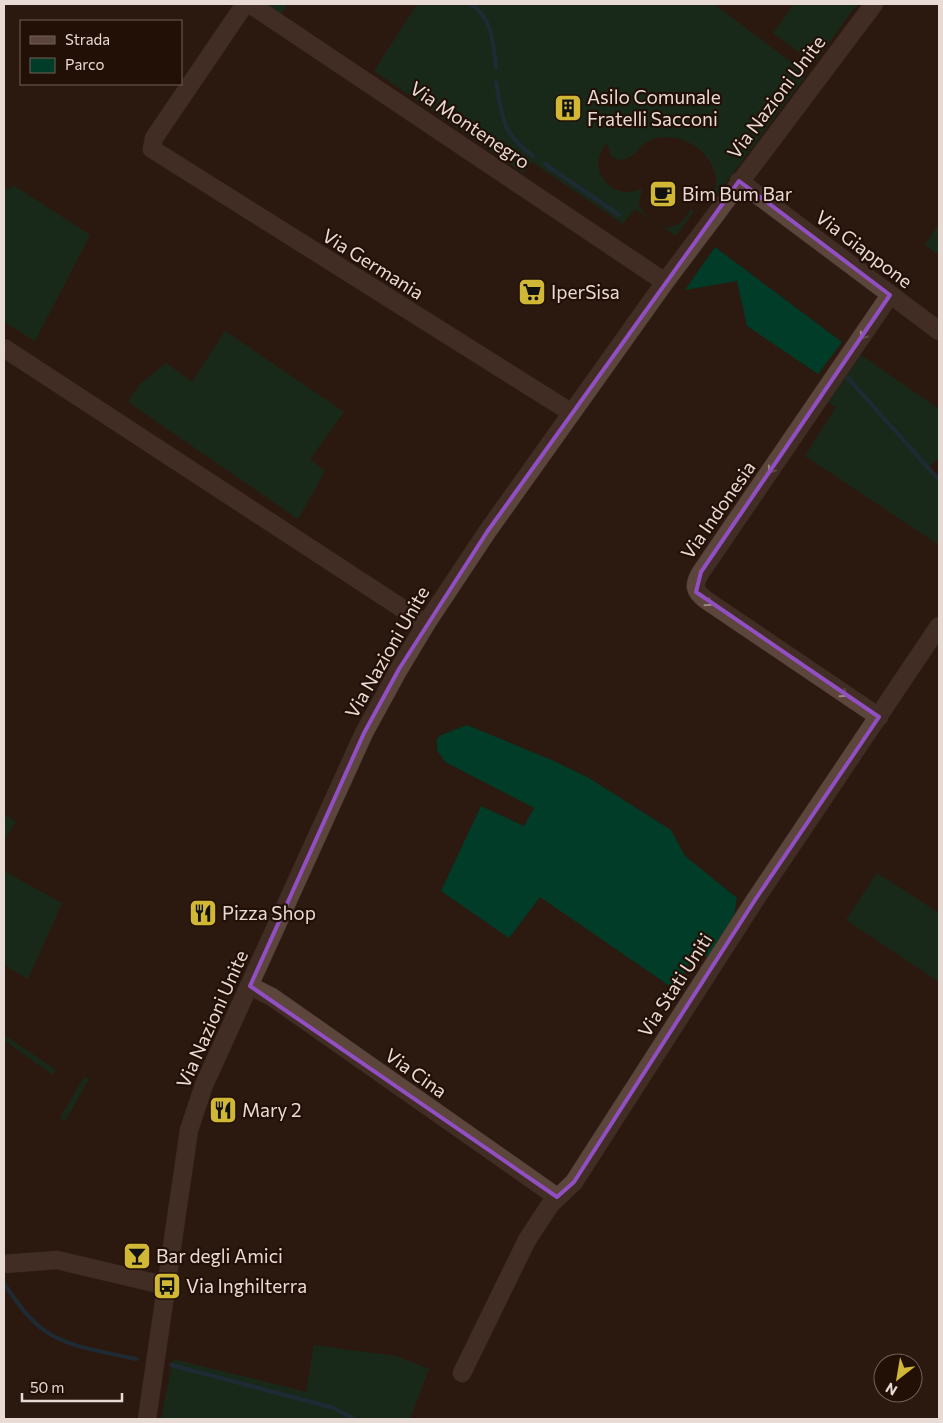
<svg xmlns="http://www.w3.org/2000/svg" width="943" height="1423" font-family="Commissioner,sans-serif">
<style>
.green{fill:#003c27}
.lines{fill:none;stroke-linecap:round;stroke-linejoin:round}
.stream{stroke:#104061;stroke-width:4}
.minor-casing{stroke:#43332f;stroke-width:19}
.minor{stroke:#5c453b;stroke-width:18}
.oneway{stroke:#9b8880}
.marked{fill:none;stroke:#914fc3;stroke-width:4;stroke-linejoin:round}
.labels{text-anchor:middle;stroke-width:4.5;stroke-linejoin:round;paint-order:stroke}
.poi-label{font-size:19px;fill:#e8dad4;stroke:#221007;text-anchor:start}
.street-label{font-size:19px;fill:#e8dad4;stroke:#221007}
</style>
<rect width="100%" height="100%" fill="#2c1910"/>
<path class="green" d="M 263,4 L 288,4 L 280,16 Z
M 414,4 L 714,4 L 807,74 L 713,200 C 714,194 716,187 716,181 C 714,150 681,131 653,139 C 641,143 636,156 625,159 C 619,161 615,159 611,156 L 607,143 C 584,165 610,203 641,189 L 642,192 C 632,211 650,218 665,228 L 680,224 L 691,209 L 694,211 L 676,236 L 635,209 L 623,224 L 532,162 L 523,173 L 374,71 L 416,6 Z
M 794,4 L 857,4 L 814,63 L 773,33 Z
M 13,185 L 90,235 L 35,341 L 4,322 L 4,186 L 10,190 Z
M 939,224 L 939,255 L 925,245 Z
M 715,247 L 842,342 L 818,374 L 747,326 L 737,281 L 685,290 Z
M 225,331 L 344,412 L 310,459 L 325,471 L 298,519 L 128,402 L 139,385 L 166,363 L 192,382 Z
M 861,355 L 939,409 L 939,458 L 929,467 L 939,480 L 939,545 L 805,456 L 836,407 L 828,402 Z
M 467,725 L 554,761 L 589,778 L 671,830 L 685,856 L 737,898 L 734,917 L 708,957 L 698,951 L 674,989 L 540,897 L 509,938 L 441,891 L 481,806 L 524,826 L 534,808 L 445,762 L 437,750 L 437,739 L 441,735 Z
M 4,814 L 16,822 L 4,840 Z
M 4,871 L 62,903 L 28,979 L 4,965 Z
M 877,873 L 939,913 L 939,982 L 846,920 Z
M 4,1035 L 56,1070 L 53,1075 L 4,1040 Z
M 84,1077 L 89,1079 L 65,1121 L 60,1118 Z
M 314,1345 L 396,1356 L 429,1369 L 410,1419 L 161,1419 L 173,1359 L 306,1392 Z"/>
<g class="lines">
<path class="stream" d="M 471,4 C 493,19 493,43 496,68
M 496,82 C 503,119 501,132 533,156
M 545,164 L 619,215
M 848,378 L 939,480
M 4,1284 C 15,1299 26,1316 41,1328 C 66,1348 106,1352 136,1359
M 171,1365 L 334,1408 L 354,1419"/>
<g class="minor-casing">
<path id="minor" d="M 245,4 L 154,138 L 152,149 L 572,413
M 250,4 L 665,282
M 739,181 L 939,331
M 4,348 L 426,624
M 879,717 L 706,600 C 694,591 693,585 701,572 L 890,295
M 250,986 L 272,997 L 557,1197
M 4,1264 L 57,1260 L 167,1286
M 462,1373 L 527,1240 L 550,1205 L 574,1182 L 755,900 L 939,626
M 147,1419 L 189,1130 L 204,1085 L 364,733 L 399,669 L 426,624 L 487,532 L 665,282 L 874,4"/>
</g>
<use href="#minor" class="minor"/>
</g>
<defs><path id="oneway-chevron" d="M-2-3.5L2.5 0L-2 3.5" fill="none" stroke-width="1.6" stroke-linecap="round" stroke-linejoin="round" transform="scale(1.25)"/></defs>
<g class="oneway">
<use href="#oneway-chevron" transform="translate(863 336) rotate(125)"/>
<use href="#oneway-chevron" transform="translate(771 470) rotate(125)"/>
<use href="#oneway-chevron" transform="translate(709 603) rotate(35)"/>
<use href="#oneway-chevron" transform="translate(844 694) rotate(34)"/>
</g>
<path d="M0 0H943V1423H0ZM 739,181 L 890,295 L 701,572 L 696,592 L 879,717 L 755,900 L 574,1182 L 557,1197 L 250,986 L 364,733 L 399,669 L 487,532 Z" fill="#2c1910" fill-opacity=".55" fill-rule="evenodd"/>
<path class="marked" d="M 739,181 L 890,295 L 701,572 L 696,592 L 879,717 L 755,900 L 574,1182 L 557,1197 L 250,986 L 364,733 L 399,669 L 487,532 Z"/>
<defs>
<g id="building-square" transform="scale(1.4375)"><rect x="-9" y="-9" width="18" height="18" rx="4" fill="#d1b736" stroke="#221007"/><path d="M-4-6H4V6H1V3H-1V6H-4ZM-2.5-4.3h1.7v1.8h-1.7ZM.8-4.3h1.7v1.8H.8ZM-2.5-1h1.7V.8h-1.7ZM.8-1h1.7V.8H.8Z" fill="#111"/></g>
<g id="cafe-square" transform="scale(1.4375)"><rect x="-9" y="-9" width="18" height="18" rx="4" fill="#d1b736" stroke="#221007"/><path d="M-5.5-4.5H6V0H3Q3 3.5 0 3.5H-2.5Q-5.5 3.5-5.5 0ZM3-3.2v2h1.7v-2ZM-6 4.5H4V6H-6Z" fill="#111"/></g>
<g id="supermarket-square" transform="scale(1.4375)"><rect x="-9" y="-9" width="18" height="18" rx="4" fill="#d1b736" stroke="#221007"/><path d="M-6-5.5h2.5l.6 2H6L4.5 2H-2.5L-4.4-4H-6ZM-1.5 3.2a1.3 1.3 0 1 0 .1 0ZM3 3.2a1.3 1.3 0 1 0 .1 0Z" fill="#111"/></g>
<g id="restaurant-square" transform="scale(1.4375)"><rect x="-9" y="-9" width="18" height="18" rx="4" fill="#d1b736" stroke="#221007"/><path d="M-5-6h1v4h1v-4h1v4h1v-4h1v5L-1.5 .5V6h-2V.5L-5-1ZM5-6V6H3V1.5H1.5Q1.5-4 5-6Z" fill="#111"/></g>
<g id="bar-square" transform="scale(1.4375)"><rect x="-9" y="-9" width="18" height="18" rx="4" fill="#d1b736" stroke="#221007"/><path d="M-6-5H6L.8 .8V4.5H3.5V6h-7V4.5H-.8V.8Z" fill="#111"/></g>
<g id="bus-square" transform="scale(1.4375)"><rect x="-9" y="-9" width="18" height="18" rx="4" fill="#d1b736" stroke="#221007"/><path d="M-5-6H5V4H4V6H2V4H-2V6H-4V4H-5ZM-3.5-4V0h7V-4ZM-3.5 1.2v1.5H-2V1.2ZM2 1.2v1.5H3.5V1.2Z" fill="#111"/></g>
</defs>
<g fill-rule="evenodd">
<use href="#building-square" x="568" y="108"/>
<use href="#cafe-square" x="663" y="194"/>
<use href="#supermarket-square" x="532" y="292"/>
<use href="#restaurant-square" x="203" y="913"/>
<use href="#restaurant-square" x="223" y="1110"/>
<use href="#bar-square" x="137" y="1256"/>
<use href="#bus-square" x="167" y="1286"/>
</g>
<g class="labels">
<g class="poi-label">
<text x="587" y="104">Asilo Comunale<tspan x="587" dy="22">Fratelli Sacconi</tspan></text>
<text x="682" y="201">Bim Bum Bar</text>
<text x="551" y="299">IperSisa</text>
<text x="222" y="920">Pizza Shop</text>
<text x="242" y="1117">Mary 2</text>
<text x="156" y="1263">Bar degli Amici</text>
<text x="186" y="1293">Via Inghilterra</text>
</g>
<g class="street-label">
<text transform="translate(776 97) rotate(-53)" y="7">Via Nazioni Unite</text>
<text transform="translate(470 125) rotate(34)" y="7">Via Montenegro</text>
<text transform="translate(864 249) rotate(37)" y="7">Via Giappone</text>
<text transform="translate(373 264) rotate(32)" y="7">Via Germania</text>
<text transform="translate(718 510) rotate(-55)" y="7">Via Indonesia</text>
<text transform="translate(387 652) rotate(-60)" y="7">Via Nazioni Unite</text>
<text transform="translate(675 985) rotate(-57)" y="7">Via Stati Uniti</text>
<text transform="translate(212 1019) rotate(-66)" y="7">Via Nazioni Unite</text>
<text transform="translate(416 1073) rotate(35)" y="7">Via Cina</text>
</g>
</g>
<rect width="943" height="1423" fill="none" stroke="#e8dad4" stroke-width="10"/>
<rect x="20" y="20" width="162" height="65" fill="#221007" stroke="#716159"/>
<rect x="30" y="36" width="25" height="8" fill="#5c453b" stroke="#716159"/>
<text x="65" y="45" font-size="15" fill="#e8dad4">Strada</text>
<rect x="30" y="58" width="25" height="15" fill="#003c27" stroke="#716159"/>
<text x="65" y="70" font-size="15" fill="#e8dad4">Parco</text>
<g transform="translate(898 1378) rotate(211)"><circle r="24" fill="#221007" stroke="#716159"/>
<path d="M0-4L9 19L0 12L-9 19Z" fill="#d1b736"/>
<text y="-8" font-size="14" font-weight="bold" text-anchor="middle" fill="#e8dad4">N</text>
</g>
<path d="M22 1393v8h100v-8" fill="none" stroke="#e8dad4" stroke-width="2.5"/>
<text x="30" y="1393" font-size="15" fill="#e8dad4" stroke="#221007" stroke-width="4" paint-order="stroke">50 m</text>
</svg>
